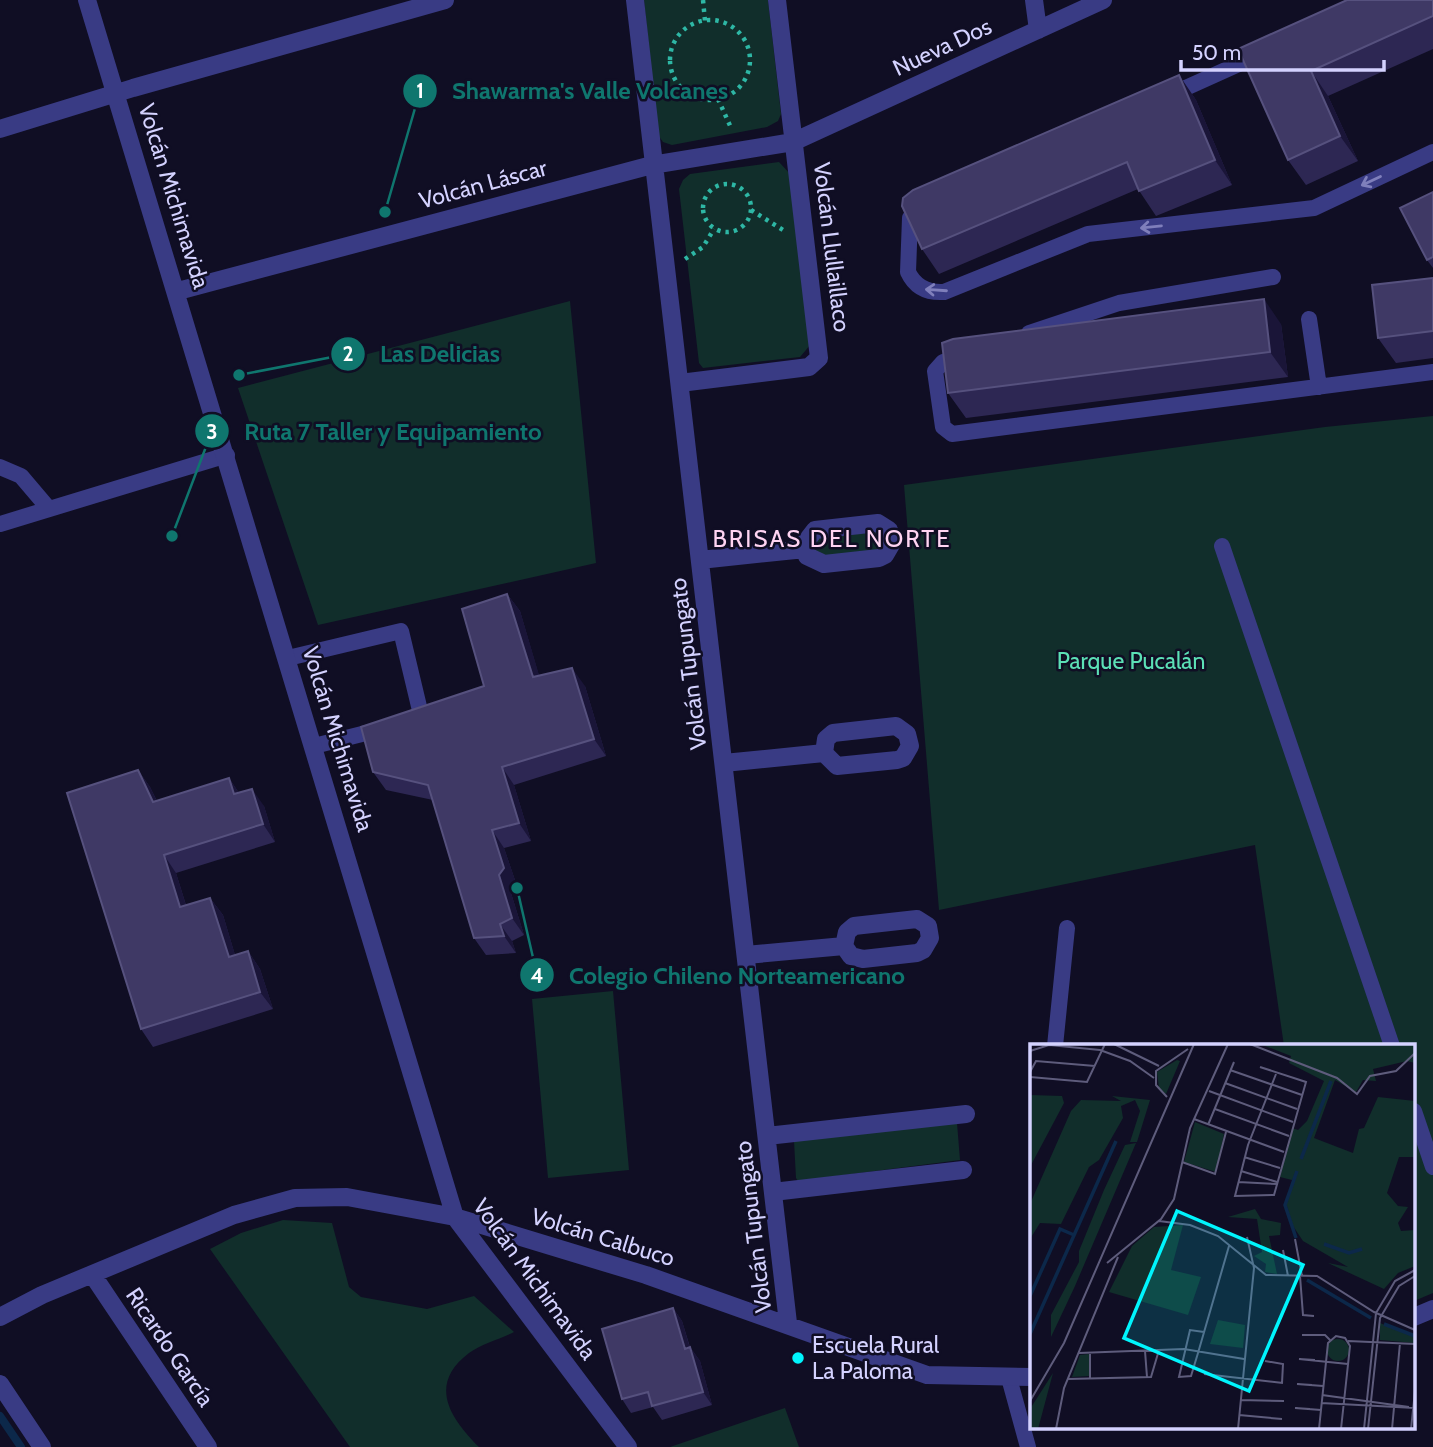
<svg xmlns="http://www.w3.org/2000/svg" width="1433" height="1447" font-family="Cabin,sans-serif">
<style>
.green{fill:#112e2b}
.lines{fill:none;stroke-linecap:round;stroke-linejoin:round}
.stream{stroke:#0c284a;stroke-width:8}
.path{stroke:#2eb7a5;stroke-width:4.5;stroke-dasharray:3.5 5;stroke-linecap:butt}
.service{stroke:#393b84;stroke-width:16}
.minor{stroke:#393b84;stroke-width:18}
.wall{fill:#2d2753}
.shaded-wall{fill:#1a1538}
.building{fill:#3f3965;stroke:#56517e;stroke-width:2}
.oneway{stroke:#7f7fbb}
.poi-dot{fill:#00f5fd;stroke:#100e24;stroke-width:2.5}
.labels{text-anchor:middle;stroke-width:5;stroke-linejoin:round;paint-order:stroke}
.street-label{font-size:23px;fill:#d4d2ff;stroke:#100e24}
.park-label{font-size:23px;fill:#5ce0b6;stroke:#100e24}
.poi-label{font-size:23px;fill:#d4d2ff;stroke:#100e24;text-anchor:start}
.neighbourhood-label{font-size:24px;letter-spacing:2px;fill:#ffd4f2;stroke:#100e24}
.inset-river{fill:none;stroke:#0c284a;stroke-width:3.5}
.inset-road{fill:none;stroke:#5e5c7c;stroke-width:2}
.view{fill:#00f5fd;fill-opacity:0.15;stroke:#00f5fd;stroke-width:3.5}
.inset-edge{fill:none;stroke:#d4d2ff;stroke-width:3.5}
.leader{fill:none;stroke:#0f766e;stroke-width:2.5}
.callout-dot{fill:#0f766e;stroke:#100e24;stroke-width:2.5}
.mark-label{font-size:21px;text-anchor:middle;font-weight:bold;fill:#fff}
.callout-label{font-size:24px;text-anchor:middle;font-weight:bold;fill:#0f766e;stroke:#100e24;stroke-width:5;stroke-linejoin:round;paint-order:stroke}
</style>
<rect width="100%" height="100%" fill="#100e24"/>
<path class="green" d="M 644,0 L 768,0 L 781,114 L 778,121 L 767,127 L 672,145 L 663,142 L 658,135 Z
M 779,162 L 792,176 L 811,344 L 800,357 L 703,368 L 699,363 L 679,189 L 683,180 L 690,174 Z
M 570,301 L 596,563 L 318,625 L 238,388 Z
M 1433,416 L 1433,1293 L 1414,1301 L 1414,1046 L 1284,1046 L 1255,845 L 939,910 L 904,485 L 1325,427 Z
M 877,532 L 882,535 L 884,542 L 876,550 L 823,556 L 817,554 L 813,547 L 817,538 Z
M 613,991 L 629,1170 L 548,1178 L 532,999 Z
M 957,1123 L 960,1160 L 798,1181 L 796,1178 L 794,1141 Z
M 283,1220 L 332,1223 L 349,1287 L 361,1297 L 427,1309 L 474,1296 L 514,1332 C 500,1339 481,1344 469,1353 C 428,1384 449,1417 479,1447 L 350,1447 L 210,1249 L 241,1233 Z
M 785,1408 L 799,1447 L 670,1447 Z"/>
<g class="lines">
<path class="stream" d="M 0,1416 L 21,1447"/>
<path class="path" d="M 703,0 L 705,21
M670 60a40 40 0 1 1 80 0a40 40 0 1 1-80 0Z
M 718,99 L 732,130
M703 208a24 24 0 1 1 48 0a24 24 0 1 1-48 0Z
M 751,210 L 783,230
M 685,259 L 703,247 L 714,229"/>
<path class="service" d="M 1170,95 L 1261,54
M 924,208 L 910,218 L 908,272 C 915,287 927,293 944,292 L 1088,234 L 1314,208 L 1433,152
M 1309,319 L 1319,387
M 1029,333 L 1119,303 L 1273,277
M 964,355 L 943,362 L 935,371 L 943,427 L 952,434 L 1433,372
M 0,467 L 21,476 L 49,509
M 0,524 L 227,455
M 1222,546 L 1392,1046
M 288,658 L 401,631 L 422,719 L 414,721
M 314,746 L 382,729
M 1055,1046 L 1067,928
M 1414,1111 L 1433,1167
M 1009,1378 L 1028,1447"/>
<path class="minor" d="M 87,0 L 455,1217 L 628,1447
M 635,0 L 788,1323
M 1034,0 L 1038,30
M 0,129 L 133,88 L 445,0
M 178,291 L 652,165 L 793,142 L 1103,0
M 680,383 L 809,367 L 819,358 L 777,0
M 878,523 L 889,530 L 892,543 L 885,555 L 879,558 L 824,564 L 807,556 L 804,544 L 815,530 Z
M 700,560 L 805,549
M 896,726 L 907,734 L 910,746 L 903,758 L 897,760 L 837,766 L 824,753 L 826,739 L 833,733 Z
M 724,763 L 824,753
M 917,919 L 928,926 L 930,938 L 923,950 L 917,953 L 863,959 L 851,956 L 844,946 L 847,932 L 854,926 Z
M 746,955 L 844,946
M 767,1136 L 966,1114
M 773,1192 L 963,1170
M 92,1274 L 208,1447
M 0,1317 L 42,1295 L 234,1215 L 295,1198 L 347,1197 L 455,1217 L 646,1275 L 927,1375 L 1032,1377
M 1414,1317 L 1433,1309
M 0,1384 L 42,1447"/>
</g>
<path class="wall" d="M 1433,0 L 1433,49 L 1328,96 L 1358,161 L 1306,185 L 1288,160 L 1238,49 Z
M 1179,75 L 1196,100 L 1232,185 L 1156,216 L 1138,189 L 939,274 L 922,249 Z
M 1433,192 L 1433,268 L 1427,260 Z
M 1433,278 L 1433,358 L 1396,363 L 1378,338 Z
M 1281,324 L 1288,377 L 966,418 L 948,393 Z
M 507,594 L 520,611 L 539,676 L 585,686 L 606,756 L 514,785 L 531,841 L 504,848 L 517,886 L 511,893 L 524,935 L 512,941 L 516,953 L 486,955 L 474,938 L 433,800 L 386,790 L 373,772 L 484,686 Z
M 138,770 L 150,787 L 157,801 L 229,778 L 239,793 L 264,806 L 275,842 L 176,873 L 186,905 L 210,898 L 223,915 L 235,955 L 248,951 L 260,969 L 273,1009 L 153,1047 L 141,1029 Z
M 673,1308 L 682,1321 L 690,1347 L 700,1361 L 712,1405 L 662,1420 L 653,1407 L 631,1413 L 622,1399 Z"/>
<path class="shaded-wall" d="M 1311,71 L 1328,96 L 1358,161 L 1340,136 Z
M 1179,75 L 1196,100 L 1232,185 L 1215,160 Z
M 1264,299 L 1281,324 L 1288,377 L 1270,352 Z
M 507,594 L 520,611 L 545,695 L 533,677 Z
M 572,668 L 585,686 L 606,756 L 594,739 Z
M 502,767 L 514,785 L 531,841 L 519,823 Z
M 138,770 L 150,787 L 166,820 L 153,802 Z
M 229,778 L 241,796 L 234,794 Z
M 252,789 L 264,806 L 275,842 L 263,824 Z
M 492,830 L 504,848 L 517,886 L 511,893 L 524,935 L 512,918 L 499,875 Z
M 164,855 L 176,873 L 192,925 L 180,907 Z
M 210,898 L 223,915 L 241,975 L 229,957 Z
M 500,924 L 512,941 L 516,953 L 504,936 Z
M 248,951 L 260,969 L 273,1009 L 260,992 Z
M 673,1308 L 682,1321 L 694,1362 L 685,1349 Z
M 690,1347 L 700,1361 L 712,1405 L 703,1392 Z"/>
<path class="building" d="M 1347,0 L 1433,0 L 1433,16 L 1311,71 L 1340,136 L 1288,160 L 1238,49 Z
M 1179,75 L 1215,160 L 1139,191 L 1127,162 L 922,249 L 902,206 L 903,198 L 913,190 Z
M 1433,192 L 1433,257 L 1427,260 L 1400,208 Z
M 1433,278 L 1433,331 L 1378,338 L 1372,285 Z
M 1264,299 L 1270,352 L 948,393 L 942,343 L 953,339 Z
M 507,594 L 533,677 L 572,668 L 594,739 L 502,767 L 519,823 L 492,830 L 504,868 L 499,875 L 512,918 L 500,924 L 504,936 L 474,938 L 428,785 L 373,772 L 361,727 L 484,686 L 462,609 Z
M 138,770 L 153,802 L 229,778 L 234,794 L 252,789 L 263,824 L 164,855 L 180,907 L 210,898 L 229,957 L 248,951 L 260,992 L 141,1029 L 67,793 Z
M 673,1308 L 685,1349 L 690,1347 L 703,1392 L 652,1406 L 648,1392 L 622,1399 L 602,1329 Z"/>
<defs><path id="oneway-shaft" d="M-6 0H5M1.5-3L5.5 0L1.5 3" fill="none" stroke-width="1.6" stroke-linecap="round" stroke-linejoin="round" transform="scale(1.75)"/></defs>
<g class="oneway">
<use href="#oneway-shaft" transform="translate(1371 181) rotate(155)"/>
<use href="#oneway-shaft" transform="translate(1151 227) rotate(174)"/>
<use href="#oneway-shaft" transform="translate(936 290) rotate(-176)"/>
</g>
<circle class="poi-dot" cx="798" cy="1358" r="7"/>
<g class="labels">
<g class="street-label">
<text transform="translate(942 47) rotate(-25)" y="8">Nueva Dos</text>
<text transform="translate(483 184) rotate(-15)" y="8">Volcán Láscar</text>
<text transform="translate(174 196) rotate(73)" y="8">Volcán Michimavida</text>
<text transform="translate(832 247) rotate(83)" y="8">Volcán Llullaillaco</text>
<text transform="translate(688 664) rotate(-97)" y="8">Volcán Tupungato</text>
<text transform="translate(338 739) rotate(73)" y="8">Volcán Michimavida</text>
<text transform="translate(753 1227) rotate(-97)" y="8">Volcán Tupungato</text>
<text transform="translate(603 1237) rotate(17)" y="8">Volcán Calbuco</text>
<text transform="translate(535 1279) rotate(54)" y="8">Volcán Michimavida</text>
<text transform="translate(170 1347) rotate(56)" y="8">Ricardo García</text>
</g>
<g class="park-label">
<text x="1131" y="669">Parque Pucalán</text>
</g>
<g class="poi-label">
<text x="812" y="1353">Escuela Rural<tspan x="812" dy="26">La Paloma</tspan></text>
</g>
<g class="neighbourhood-label">
<text x="832" y="547">BRISAS DEL NORTE</text>
</g>
</g>
<g transform="translate(1030 1044)">
<rect width="385" height="385" fill="#100e24"/>
<path d="M 230,0 L 385,0 L 385,19 L 377,17 L 343,25 L 346,37 L 333,36 L 326,48 L 305,36 L 284,94 L 323,109 L 329,85 L 334,84 L 348,53 L 385,57 L 385,113 L 369,113 L 357,149 L 368,162 L 378,163 L 368,179 L 371,187 L 385,186 L 385,222 L 368,229 L 354,245 L 298,219 L 318,223 L 273,197 L 263,182 L 256,159 L 268,127 L 262,136 L 250,133 L 262,84 L 268,86 L 277,77 L 294,37 L 259,19 L 261,12 ZM 147,16 L 150,17 L 136,50 L 129,44 L 127,28 ZM 0,51 L 32,52 L 34,59 L 0,123 ZM 82,52 L 120,56 L 107,98 L 100,98 L 110,67 L 105,56 L 91,62 L 93,74 L 69,116 L 59,123 L 31,180 L 10,179 L 0,195 L 0,160 L 41,67 L 51,56 L 91,57 ZM 165,78 L 194,90 L 186,128 L 154,118 ZM 106,99 L 45,242 L 21,293 L 21,271 L 49,218 L 49,207 L 74,146 L 95,101 ZM 225,165 L 231,175 L 251,179 L 250,191 L 239,192 L 247,230 L 235,228 L 236,220 L 224,212 L 232,208 L 227,175 L 198,173 ZM 153,181 L 141,226 L 171,233 L 158,271 L 79,248 L 102,202 L 124,183 ZM 188,276 L 215,281 L 213,304 L 180,300 ZM 350,279 L 385,293 L 385,299 L 350,296 ZM297 306a11 11 0 1 1 22 0a11 11 0 1 1-22 0ZM 59,310 L 59,332 L 42,333 L 50,311 ZM 23,329 L 8,385 L 0,385 L 0,365 Z" fill="#112e2b"/>
<path class="inset-river" d="M 271,115 L 301,37M 266,194 L 255,161 L 267,127M 294,200 L 319,209 L 332,205M 277,236 L 341,274M 0,252 L 30,185 L 44,191M 354,280 L 385,292M 0,290 L 86,97"/>
<path class="inset-road" d="M 84,0 L 129,22M 220,0 L 307,34 L 327,50 L 340,32 L 366,27 L 385,9M 0,7 L 19,1 L 70,6 L 100,17 L 124,34M 230,23 L 276,38 L 244,151 L 205,152 L 218,101 L 246,30M 200,26 L 272,51M 0,28 L 6,17 L 65,22M 0,33 L 57,38 L 75,0M 195,39 L 267,65M 179,47 L 263,78M 137,53 L 126,41 L 126,27 L 158,5M 185,65 L 259,92M 164,75 L 254,108M 178,81 L 204,18M 214,113 L 250,124M 152,118 L 185,130 L 196,88M 211,127 L 247,138M 208,138 L 247,140M 129,177 L 160,181 L 188,192 L 236,231 L 287,232 L 344,268 L 385,286M 265,195 L 272,232M 253,206 L 258,232M 77,219 L 131,175 L 144,155 L 160,84 L 198,0M 270,232 L 273,271 L 284,272M 174,288 L 160,286 L 149,333 L 161,332 L 168,309 L 199,202M 287,291 L 272,291 L 295,291 L 300,296M 318,297 L 385,300M 115,307 L 117,333M 60,308 L 60,334M 49,309 L 154,305 L 214,315M 285,316 L 269,315 L 318,320M 235,317 L 253,320 L 252,339M 174,330 L 253,339M 38,335 L 121,333 L 129,306M 282,341 L 267,340 L 293,342M 292,351 L 379,363M 210,356 L 254,357M 0,357 L 34,299 L 164,0M 291,359 L 385,364M 280,365 L 265,364 L 291,366M 209,371 L 252,375M 26,385 L 34,344 L 88,213M 208,385 L 224,224 L 217,193M 289,385 L 298,299 L 306,292 L 315,294 L 320,302 L 311,385M 334,385 L 346,269 L 365,237 L 385,226M 338,385 L 350,274 L 369,242 L 385,232M 362,385 L 370,299M 381,385 L 385,347"/>
<path class="view" d="M 147,167 L 273,221 L 219,347 L 94,294 Z"/>
<rect width="385" height="385" class="inset-edge"/>
</g>
<path class="leader" d="M385 212L420 91M239 375L348 354M172 536L212 431M517 888L537 975"/>
<g class="callout-dot">
<circle cx="385" cy="212" r="7"/>
<circle cx="239" cy="375" r="7"/>
<circle cx="172" cy="536" r="7"/>
<circle cx="517" cy="888" r="7"/>
<circle cx="420" cy="91" r="18"/>
<circle cx="348" cy="354" r="18"/>
<circle cx="212" cy="431" r="18"/>
<circle cx="537" cy="975" r="18"/>
</g>
<g class="mark-label">
<text x="420" y="98">1</text>
<text x="348" y="361">2</text>
<text x="212" y="439">3</text>
<text x="537" y="983">4</text>
</g>
<g class="callout-label">
<text x="590" y="99">Shawarma's Valle Volcanes</text>
<text x="440" y="362">Las Delicias</text>
<text x="393" y="440">Ruta 7 Taller y Equipamiento</text>
<text x="737" y="984">Colegio Chileno Norteamericano</text>
</g>
<path d="M1181 60v10h203v-10" fill="none" stroke="#d4d2ff" stroke-width="3.5"/>
<text x="1192" y="60" font-size="21" fill="#d4d2ff" stroke="#100e24" stroke-width="5" paint-order="stroke">50 m</text>
</svg>
